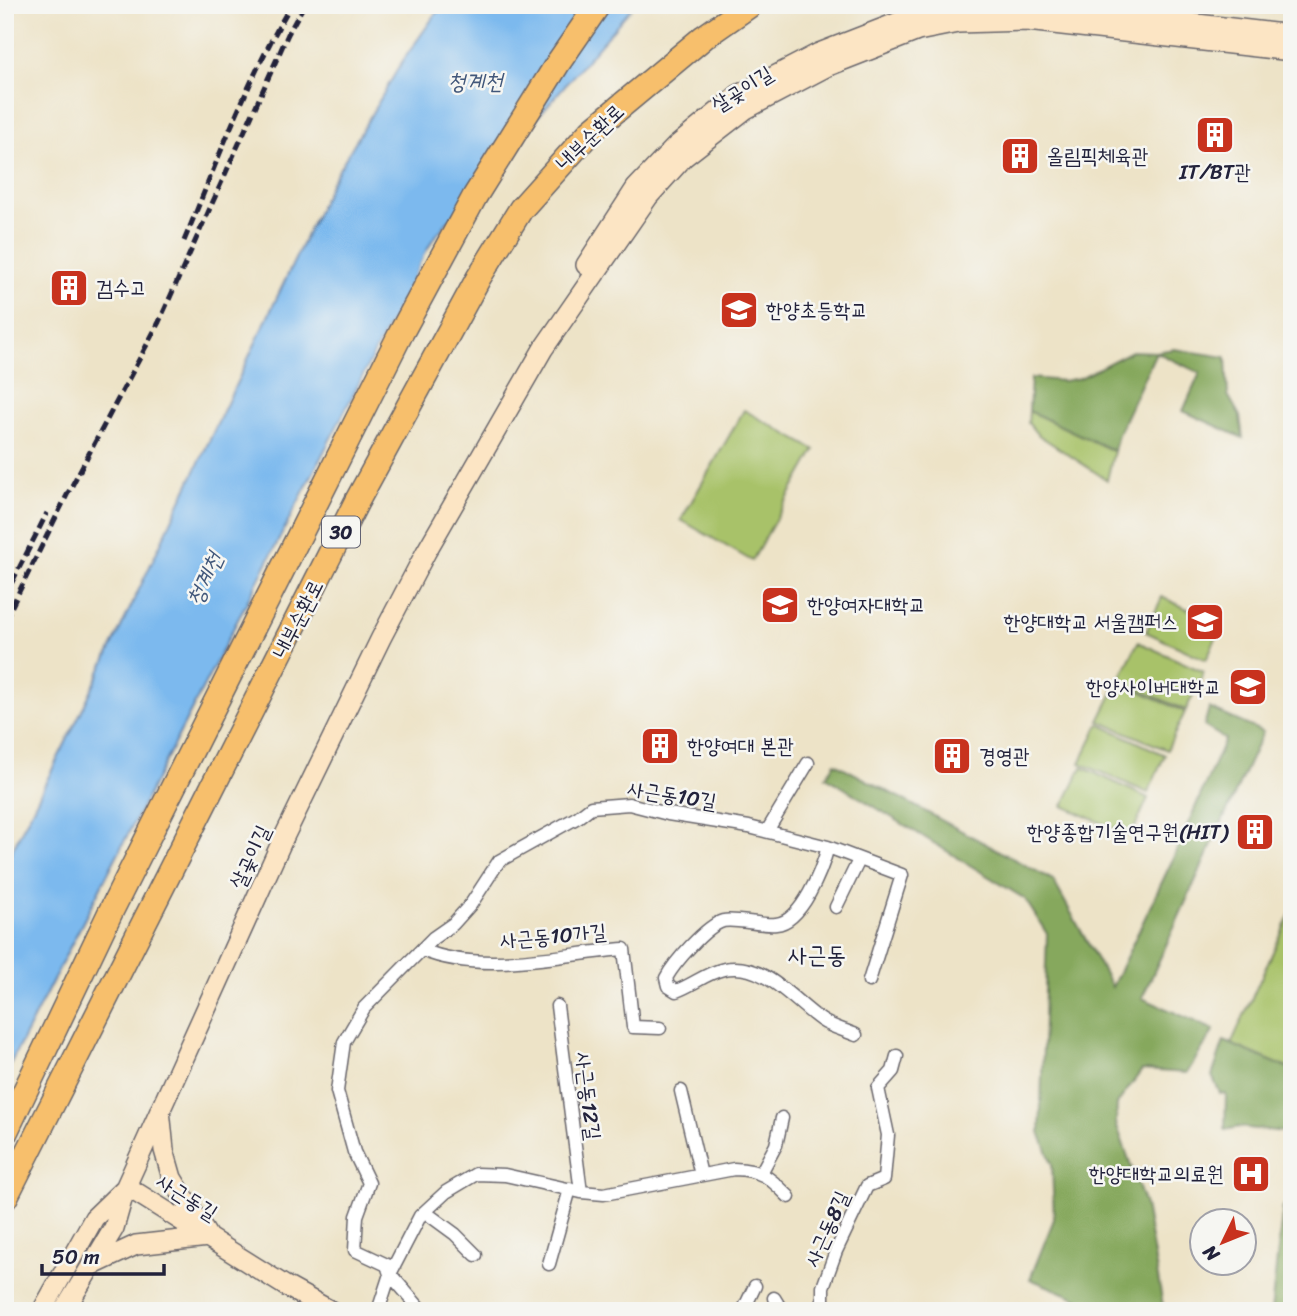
<svg xmlns="http://www.w3.org/2000/svg" width="1297" height="1316" font-family="Sriracha,'Poor Story',sans-serif">
<style>
.green{fill:#a8c269;stroke:#657252;stroke-width:2}
.forest{fill:#86a85d;stroke:#54654c;stroke-width:2}
.water{fill:#7bb9ee;stroke:#4e6e94;stroke-width:2}
.pier{fill:#ede3c7}
.lines{fill:none;stroke-linecap:round;stroke-linejoin:round}
.street-casing{stroke:#69666c;stroke-width:15}
.secondary-casing{stroke:#69666c;stroke-width:22}
.highway-casing{stroke:#69666c;stroke-width:27}
.street{stroke:#fff;stroke-width:12}
.secondary{stroke:#fce5c4;stroke-width:19}
.highway{stroke:#f7bf6c;stroke-width:24}
.rail{stroke:#22223b;stroke-width:5;stroke-dasharray:10 5;stroke-linecap:butt}
.labels{text-anchor:middle;stroke-width:5;stroke-linejoin:round;paint-order:stroke}
.shield{fill:#f6f6f2;stroke:#626272;stroke-width:2}
.shield-label{font-size:19px;font-weight:bold;fill:#22223b}
.street-label{font-size:21px;fill:#22223b;stroke:#f6f6f2}
.poi-label{font-size:21px;fill:#22223b;stroke:#f6f6f2;text-anchor:start}
.water-label{font-size:23px;font-style:italic;fill:#41577a;stroke:#f6f6f2}
.quarter-label{font-size:24px;fill:#22223b;stroke:#f6f6f2}
</style>
<rect width="100%" height="100%" fill="#f6f6f2"/>
<filter id="ink" filterUnits="userSpaceOnUse"><feTurbulence type="fractalNoise" baseFrequency=".0143" numOctaves="2"/><feDisplacementMap in="SourceGraphic" scale="14" xChannelSelector="R" yChannelSelector="G"/><feConvolveMatrix kernelMatrix="1 2 1 2 8 2 1 2 1" color-interpolation-filters="sRGB"/></filter>
<filter id="wash" filterUnits="userSpaceOnUse"><feTurbulence type="fractalNoise" baseFrequency=".00686" numOctaves="4" result="noise"/><feDisplacementMap in="SourceGraphic" scale="28" xChannelSelector="R" yChannelSelector="G"/><feGaussianBlur stdDeviation="1.57" result="paint"/><feColorMatrix in="noise" values="0 0 0 0 0 0 0 0 0 0 0 0 0 0 0 0 0 1.4 0 .05"/><feComposite in="paint" operator="in"/></filter>
<g filter="url(#wash)">
<rect width="100%" height="100%" fill="#ede3c7"/>
<path class="green" d="M 744,410 L 815,450 L 752,561 L 681,520 Z
M 1029,411 L 1114,451 L 1107,480 L 1037,434 L 1028,423 Z
M 1162,597 L 1222,625 L 1206,660 L 1146,632 Z
M 1138,642 L 1204,672 L 1186,710 L 1123,683 L 1185,712 L 1167,750 L 1099,721 Z
M 1099,724 L 1165,755 L 1148,793 L 1080,763 Z
M 1082,767 L 1148,798 L 1131,836 L 1063,806 Z
M 1292,910 L 1292,1070 L 1231,1044 Z"/>
<path class="forest" d="M 1174,349 L 1226,357 L 1228,395 L 1240,416 L 1243,438 L 1183,411 L 1200,373 L 1156,352 L 1118,434 L 1114,451 L 1029,411 L 1031,378 L 1063,381 L 1080,378 L 1132,351 L 1156,352 Z
M 1209,708 L 1263,732 L 1142,998 L 1214,1030 L 1187,1073 L 1142,1070 L 1117,1104 L 1116,1123 L 1145,1205 L 1164,1311 L 1090,1311 L 1086,1302 L 1030,1279 L 1054,1219 L 1052,1164 L 1040,1132 L 1047,934 L 1025,899 L 826,777 L 835,763 L 1053,880 L 1112,987 L 1171,863 L 1225,739 L 1204,726 Z
M 1224,1041 L 1292,1070 L 1292,1133 L 1239,1127 L 1225,1130 L 1226,1094 L 1220,1093 L 1212,1076 Z
M 1283,1206 L 1292,1207 L 1292,1311 L 1271,1311 Z"/>
<path class="water" d="M 442,5 L 634,5 L 433,239 L 5,1074 L 5,864 L 83,708 L 331,183 L 402,62 Z"/>
<path class="pier" d="M 427,250 L 430,252 L 213,674 Z"/>
</g>
<g filter="url(#ink)">
<g class="lines">
<g class="street-casing">
<path id="street" d="M 767,831 L 808,763
M 828,847 C 822,869 802,922 776,924 C 762,926 735,918 723,921 C 706,926 674,963 666,978 L 668,986 L 676,991 C 693,985 706,973 724,969 C 764,961 792,1000 821,1020 C 831,1027 845,1030 856,1035
M 836,907 L 859,860
M 422,950 C 482,975 561,954 624,949 L 633,1027 L 660,1028
M 557,1006 L 581,1192
M 681,1091 L 701,1175
M 761,1173 L 776,1145 L 782,1118
M 425,1212 L 455,1234 L 476,1255
M 549,1264 L 570,1189
M 774,1298 L 782,1311
M 378,1311 L 390,1274 L 420,1216 L 446,1192 L 476,1174 L 505,1175 L 581,1192 L 604,1194 L 734,1169 C 763,1170 770,1178 789,1197
M 422,1311 L 390,1274 L 387,1265 L 355,1250 L 357,1216 L 369,1183 L 354,1152 L 337,1091 L 344,1042 L 364,1008 L 433,938 L 453,924 L 471,904 L 499,861 L 578,817 L 591,807 L 629,804 L 668,814 L 749,827 L 828,847 L 902,875 L 869,981
M 743,1311 L 755,1286
M 823,1311 L 823,1287 L 836,1251 L 867,1186 L 884,1179 L 888,1135 L 878,1088 L 893,1071 L 897,1056"/>
</g>
<g class="secondary-casing">
<path id="secondary" d="M 1033,5 L 1292,35
M 586,265 L 636,188 L 675,147 L 738,95 L 819,53 L 914,16 L 956,7 L 1008,5
M 126,1186 L 284,1285 L 331,1311
M 91,1266 L 136,1245 L 208,1237 L 172,1178 L 164,1150 L 160,1110
M 42,1311 L 94,1218 L 126,1187
M 64,1311 L 114,1228 L 126,1186 L 283,839 L 381,638 L 426,552 L 543,349 L 648,197 L 684,157 L 746,109 L 826,67 L 918,31 L 958,23 L 1027,21 L 1292,51"/>
</g>
<g class="highway-casing">
<path id="highway" d="M 5,1133 L 110,913 L 401,333 L 475,196 L 558,63 L 598,5
M 5,1198 L 357,501 L 479,277 L 521,209 L 591,131 L 704,37 L 750,5"/>
</g>
<use href="#street" class="street"/>
<use href="#secondary" class="secondary"/>
<use href="#highway" class="highway"/>
<path class="rail" d="M 184,241 C 217,162 247,80 291,5
M 5,596 L 47,513
M 5,620 L 68,493 L 159,322 L 288,34 L 304,5"/>
</g>
</g>
<defs>
<g id="building-square" transform="scale(2.0125)"><rect x="-9" y="-9" width="18" height="18" rx="4" fill="#c8321e" stroke="#f6f6f2"/><path d="M-4-6H4V6H1V3H-1V6H-4ZM-2.5-4.3h1.7v1.8h-1.7ZM.8-4.3h1.7v1.8H.8ZM-2.5-1h1.7V.8h-1.7ZM.8-1h1.7V.8H.8Z" fill="#fff"/></g>
<g id="school-square" transform="scale(2.0125)"><rect x="-9" y="-9" width="18" height="18" rx="4" fill="#c8321e" stroke="#f6f6f2"/><path d="M0-5L7-2L0 1L-7-2ZM-4 1L0 2.5L4 1V4Q0 6-4 4Z" fill="#fff"/></g>
<g id="university-square" transform="scale(2.0125)"><rect x="-9" y="-9" width="18" height="18" rx="4" fill="#c8321e" stroke="#f6f6f2"/><path d="M0-5L7-2L0 1L-7-2ZM-4 1L0 2.5L4 1V4Q0 6-4 4Z" fill="#fff"/></g>
<g id="hospital-square" transform="scale(2.0125)"><rect x="-9" y="-9" width="18" height="18" rx="4" fill="#c8321e" stroke="#f6f6f2"/><path d="M-5-5h3v3.5h4V-5h3V5h-3V1.5h-4V5h-3Z" fill="#fff"/></g>
</defs>
<g fill-rule="evenodd">
<use href="#building-square" x="1215" y="135"/>
<use href="#building-square" x="1020" y="156"/>
<use href="#building-square" x="69" y="288"/>
<use href="#school-square" x="739" y="310"/>
<use href="#university-square" x="780" y="605"/>
<use href="#university-square" x="1205" y="622"/>
<use href="#university-square" x="1248" y="687"/>
<use href="#building-square" x="660" y="746"/>
<use href="#building-square" x="952" y="756"/>
<use href="#building-square" x="1255" y="832"/>
<use href="#hospital-square" x="1251" y="1174"/>
</g>
<g class="labels">
<rect class="shield" x="322" y="516.5" width="38" height="31" rx="5"/>
<g class="shield-label">
<text x="341" y="539">30</text>
</g>
<g class="street-label">
<text transform="translate(742 89) rotate(-32)" y="7">살곶이길</text>
<text transform="translate(590 137) rotate(-44)" y="7">내부순환로</text>
<text transform="translate(298 619) rotate(-63)" y="7">내부순환로</text>
<text transform="translate(672 795) rotate(9)" y="7">사근동10길</text>
<text transform="translate(250 857) rotate(-65)" y="7">살곶이길</text>
<text transform="translate(553 936) rotate(-5)" y="7">사근동10가길</text>
<text transform="translate(588 1096) rotate(83)" y="7">사근동12길</text>
<text transform="translate(187 1197) rotate(32)" y="7">사근동길</text>
<text transform="translate(827 1229) rotate(-66)" y="7">사근동8길</text>
</g>
<g class="poi-label">
<text x="1047" y="163">올림픽체육관</text>
<text x="1215" y="179" text-anchor="middle">IT/BT관</text>
<text x="96" y="295">검수고</text>
<text x="766" y="317">한양초등학교</text>
<text x="807" y="612">한양여자대학교</text>
<text x="1178" y="629" text-anchor="end">한양대학교 서울캠퍼스</text>
<text x="1221" y="694" text-anchor="end">한양사이버대학교</text>
<text x="687" y="753">한양여대 본관</text>
<text x="979" y="763">경영관</text>
<text x="1228" y="839" text-anchor="end">한양종합기술연구원(HIT)</text>
<text x="1224" y="1181" text-anchor="end">한양대학교의료원</text>
</g>
<g class="water-label">
<text x="475" y="89">청계천</text>
<text transform="translate(204 579) rotate(-65)" y="8">청계천</text>
</g>
<g class="quarter-label">
<text x="817" y="963">사근동</text>
</g>
</g>
<rect width="1297" height="1316" fill="none" stroke="#f6f6f2" stroke-width="28"/>
<g transform="translate(1223 1242) rotate(227)"><circle r="33" fill="#f6f6f2" stroke="#a1a1a9" stroke-width="2"/>
<path d="M0-5L12 26L0 18L-12 26Z" fill="#c8321e"/>
<text y="-10" font-size="19" font-weight="bold" text-anchor="middle" fill="#22223b">N</text>
</g>
<path d="M42 1264v10h122v-10" fill="none" stroke="#22223b" stroke-width="3.5"/>
<text x="52" y="1264" font-size="21" fill="#22223b" stroke="#f6f6f2" stroke-width="5" paint-order="stroke">50 m</text>
</svg>
